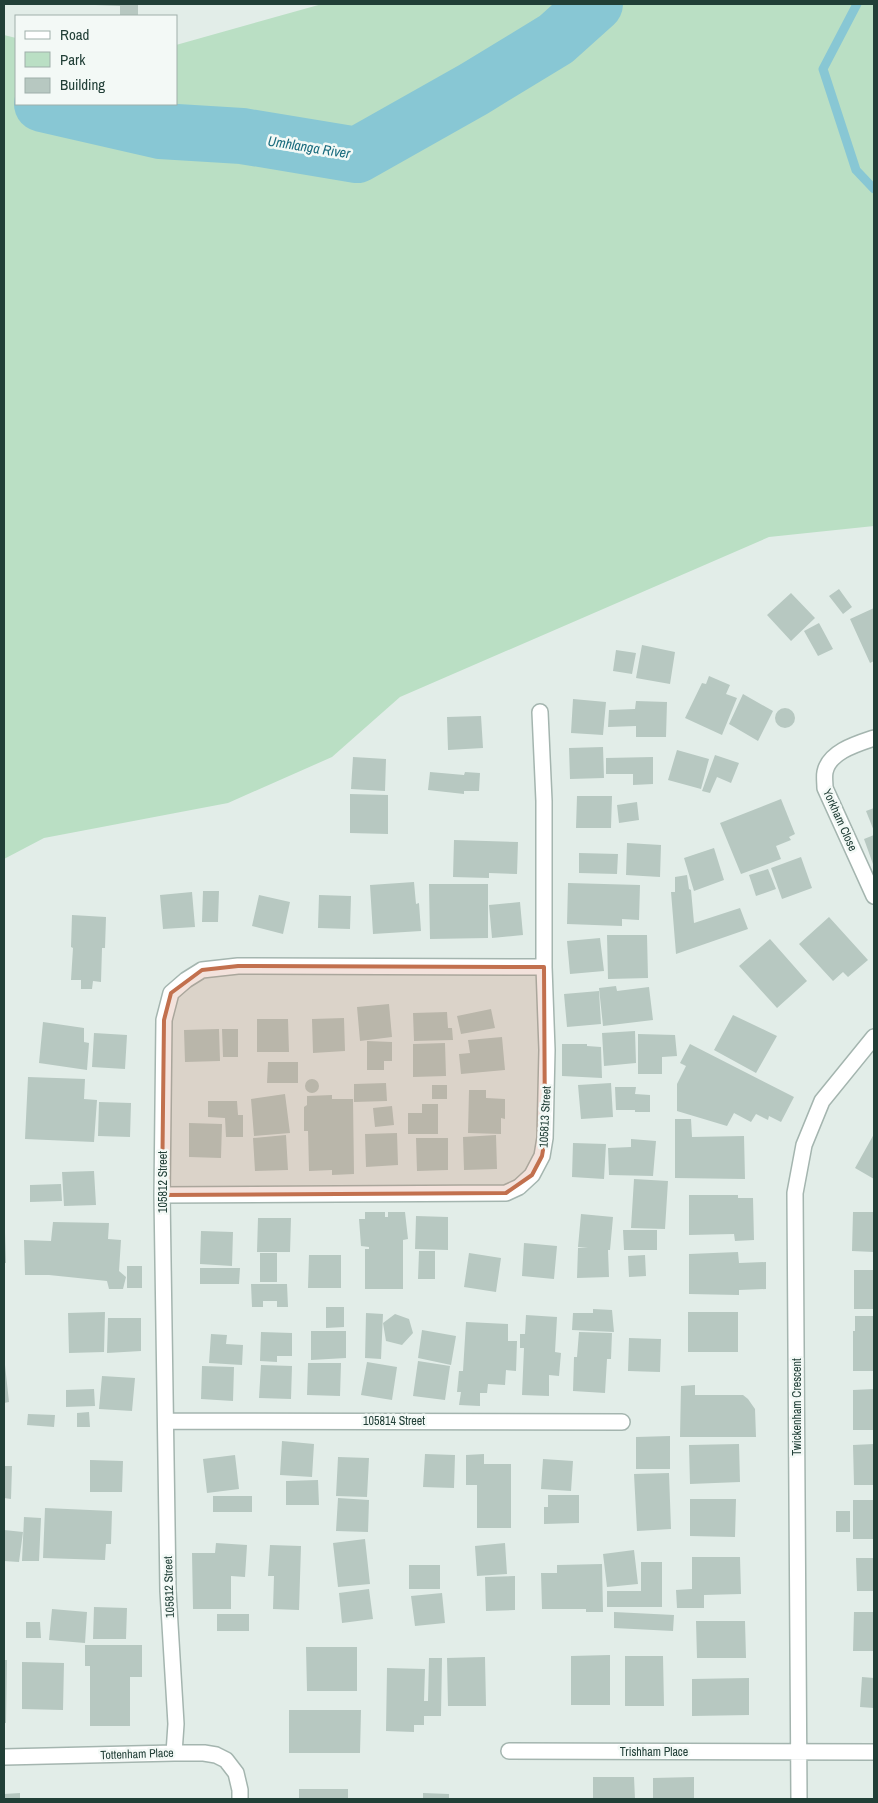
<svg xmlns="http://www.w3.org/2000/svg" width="878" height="1803" font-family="'Archivo Narrow',sans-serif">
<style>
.green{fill:#badfc4}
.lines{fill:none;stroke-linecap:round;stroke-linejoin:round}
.stream{stroke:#88c7d4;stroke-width:9}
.river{stroke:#88c7d4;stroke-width:56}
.building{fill:#b7c8c1}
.minor-casing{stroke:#a4b5af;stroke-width:18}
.minor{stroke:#fff;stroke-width:15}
.marked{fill:#c2704e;fill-opacity:0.2;stroke:#c2704e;stroke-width:4;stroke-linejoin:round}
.labels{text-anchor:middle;stroke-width:5;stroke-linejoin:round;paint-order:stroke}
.street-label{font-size:12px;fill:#213f37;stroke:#f3f9f6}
.water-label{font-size:14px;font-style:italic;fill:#196b7d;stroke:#f3f9f6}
</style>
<rect width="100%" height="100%" fill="#e2ede8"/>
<path class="green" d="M 322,4 L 874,4 L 874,526 L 769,537 L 400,697 L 332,757 L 228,803 L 44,838 L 4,859 L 4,35 L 16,38 L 16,104 L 176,104 L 176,45 Z"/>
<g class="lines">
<path class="stream" d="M 857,4 L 823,69 L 856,170 L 874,189"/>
<path class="river" d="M 42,104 L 160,131 L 242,136 L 357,155 L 474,89 L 556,39 L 595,4"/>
</g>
<path class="building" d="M 95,4 L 138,4 L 138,16 L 120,16 L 120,6 L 95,5 Z
M 839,589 L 852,607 L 843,614 L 829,596 Z
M 791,593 L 815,618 L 791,641 L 767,615 Z
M 874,608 L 874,661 L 870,663 L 850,619 Z
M 819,623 L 833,649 L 818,656 L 804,631 Z
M 642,645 L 675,652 L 670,684 L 636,678 Z
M 616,650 L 636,653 L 632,674 L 613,671 Z
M 709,676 L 730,685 L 726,694 L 737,698 L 722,735 L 685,718 L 702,683 L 706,684 Z
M 743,694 L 773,711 L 758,741 L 729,724 Z
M 573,699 L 606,702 L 603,735 L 571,733 Z
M 636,701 L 667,702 L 666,737 L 636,737 L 636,726 L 608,727 L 609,710 L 635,709 Z
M775 718a10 10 0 1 1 20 0a10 10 0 1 1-20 0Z
M 481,716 L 483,748 L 448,750 L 447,717 Z
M 603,747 L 604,778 L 570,779 L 569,748 Z
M 677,750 L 709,759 L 701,789 L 668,780 Z
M 715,755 L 739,763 L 731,783 L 717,777 L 710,793 L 702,791 Z
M 353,757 L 386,759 L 385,791 L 351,789 Z
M 653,757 L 653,784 L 633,785 L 633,774 L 606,774 L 606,758 Z
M 430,772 L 464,775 L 465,772 L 480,773 L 479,791 L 464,791 L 464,794 L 428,790 Z
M 350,794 L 388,795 L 388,834 L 350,833 Z
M 577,796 L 612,796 L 611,828 L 576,828 Z
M 781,799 L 795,834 L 789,837 L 791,840 L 776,846 L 781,859 L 741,874 L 720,823 Z
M 637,802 L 639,820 L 619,823 L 617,805 Z
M 874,808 L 874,831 L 866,811 Z
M 874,835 L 874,867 L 864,839 Z
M 454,840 L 518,842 L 517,874 L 489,873 L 489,878 L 453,877 Z
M 627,843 L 661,845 L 660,877 L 626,875 Z
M 714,848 L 724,880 L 694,891 L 684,858 Z
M 579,853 L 618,854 L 617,874 L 579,873 Z
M 801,857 L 812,888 L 782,899 L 771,868 Z
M 768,869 L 776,889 L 756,896 L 749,875 Z
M 687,875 L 689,889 L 691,890 L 694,923 L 740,908 L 748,929 L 676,954 L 671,892 L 675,892 L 675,877 Z
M 414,882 L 416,904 L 419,903 L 421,931 L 373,934 L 370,885 Z
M 568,883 L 640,885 L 639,920 L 622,919 L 622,926 L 567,924 Z
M 429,884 L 488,884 L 488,938 L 430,939 Z
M 203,891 L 219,891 L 218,922 L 202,922 Z
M 192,892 L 195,927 L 163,929 L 160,895 Z
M 259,895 L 290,902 L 283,934 L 252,926 Z
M 319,895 L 351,896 L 350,929 L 318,928 Z
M 520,902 L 523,935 L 492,938 L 489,905 Z
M 72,915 L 106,917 L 105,948 L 102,948 L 101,982 L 93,981 L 92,989 L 81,989 L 81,980 L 71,980 L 73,948 L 71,947 Z
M 829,917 L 868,960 L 848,977 L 843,972 L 833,981 L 799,944 Z
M 607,935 L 647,935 L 648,978 L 608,979 Z
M 600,938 L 604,971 L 570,974 L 567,941 Z
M 770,939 L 807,981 L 777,1008 L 739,966 Z
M 616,986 L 617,991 L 649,987 L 653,1020 L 603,1026 L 599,988 Z
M 599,991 L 601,1024 L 567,1027 L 564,994 Z
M 389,1004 L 392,1037 L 360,1041 L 357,1007 Z
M 491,1009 L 495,1028 L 461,1034 L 457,1016 Z
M 447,1012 L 448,1028 L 452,1028 L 453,1040 L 414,1041 L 413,1013 Z
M 733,1015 L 777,1036 L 756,1073 L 714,1050 Z
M 344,1018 L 345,1051 L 313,1053 L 312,1019 Z
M 257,1019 L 288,1019 L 289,1052 L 257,1052 Z
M 43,1022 L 84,1028 L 84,1042 L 89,1043 L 87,1070 L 39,1063 Z
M 219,1029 L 220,1061 L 185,1062 L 184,1030 Z
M 222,1029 L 238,1029 L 238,1057 L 223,1057 Z
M 635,1031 L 636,1063 L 604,1066 L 602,1033 Z
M 94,1033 L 127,1035 L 125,1069 L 92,1067 Z
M 638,1034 L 675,1035 L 677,1056 L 662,1057 L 662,1074 L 638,1074 Z
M 502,1037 L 505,1070 L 461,1074 L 459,1054 L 470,1053 L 468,1040 Z
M 367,1041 L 392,1042 L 392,1061 L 384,1061 L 384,1070 L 367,1070 Z
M 445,1043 L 446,1076 L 413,1077 L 413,1044 Z
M 562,1044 L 587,1044 L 587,1046 L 601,1047 L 602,1078 L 562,1076 Z
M 690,1044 L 794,1097 L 781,1122 L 769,1116 L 768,1120 L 756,1114 L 751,1122 L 734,1113 L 727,1126 L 677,1111 L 677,1084 L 686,1066 L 680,1063 Z
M 268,1062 L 298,1062 L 298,1083 L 267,1083 Z
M 28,1077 L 85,1079 L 84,1099 L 97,1100 L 94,1142 L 25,1139 Z
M305 1086a7 7 0 1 1 14 0a7 7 0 1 1-14 0Z
M 386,1083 L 387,1101 L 354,1102 L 354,1084 Z
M 611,1083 L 613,1117 L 581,1119 L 578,1085 Z
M 432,1085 L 447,1085 L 447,1099 L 432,1099 Z
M 615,1087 L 636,1087 L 635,1094 L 650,1095 L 650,1112 L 635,1112 L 635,1110 L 616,1110 Z
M 469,1090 L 486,1090 L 486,1098 L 505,1099 L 505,1119 L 501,1118 L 501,1134 L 468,1133 Z
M 285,1094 L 290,1133 L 254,1136 L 251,1099 Z
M 332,1095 L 332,1099 L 353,1099 L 354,1174 L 332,1175 L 332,1170 L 309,1171 L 308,1131 L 304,1131 L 304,1107 L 307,1105 L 307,1096 Z
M 208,1101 L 237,1101 L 238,1115 L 243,1115 L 243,1137 L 226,1137 L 225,1118 L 208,1117 Z
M 99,1102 L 131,1103 L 130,1137 L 98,1136 Z
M 422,1104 L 438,1104 L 438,1134 L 408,1134 L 408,1113 L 422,1113 Z
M 392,1106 L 394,1125 L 375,1127 L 373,1108 Z
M 675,1119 L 691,1119 L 692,1137 L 744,1136 L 745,1179 L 675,1178 Z
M 189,1123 L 222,1124 L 221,1158 L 189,1157 Z
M 397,1133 L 398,1165 L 366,1167 L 365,1134 Z
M 874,1134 L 874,1179 L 855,1168 Z
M 286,1135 L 288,1170 L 255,1171 L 253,1138 Z
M 496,1135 L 497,1169 L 464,1170 L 463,1137 Z
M 416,1138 L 448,1138 L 448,1170 L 417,1171 Z
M 631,1139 L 656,1141 L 653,1176 L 609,1175 L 608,1148 L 631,1147 Z
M 573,1143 L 606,1144 L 604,1179 L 572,1177 Z
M 94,1171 L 96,1205 L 64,1206 L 62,1172 Z
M 634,1179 L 668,1181 L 665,1229 L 631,1228 Z
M 61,1184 L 62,1201 L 30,1202 L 30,1185 Z
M 689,1195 L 738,1195 L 738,1198 L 753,1198 L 754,1240 L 735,1241 L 734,1234 L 689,1235 Z
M 365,1212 L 385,1212 L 385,1217 L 388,1217 L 388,1212 L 405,1212 L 408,1239 L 403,1240 L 403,1289 L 365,1289 L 365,1249 L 369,1249 L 369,1247 L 361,1246 L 359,1219 L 365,1219 Z
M 853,1212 L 874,1212 L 874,1252 L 852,1251 Z
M 581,1214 L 613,1217 L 610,1250 L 608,1250 L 609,1277 L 577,1278 L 578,1248 L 588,1248 L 578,1247 Z
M 416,1216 L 448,1217 L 448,1250 L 415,1249 Z
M 258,1218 L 291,1218 L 290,1252 L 257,1252 Z
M 53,1222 L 109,1223 L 108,1239 L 121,1240 L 119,1271 L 126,1277 L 123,1289 L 109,1289 L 107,1281 L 49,1275 L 25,1275 L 24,1240 L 51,1241 Z
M 623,1230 L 657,1230 L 657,1250 L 624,1250 Z
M 201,1231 L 233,1232 L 232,1266 L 200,1264 Z
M 4,1233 L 5,1233 L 6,1263 L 4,1263 Z
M 524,1243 L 557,1246 L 554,1279 L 522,1276 Z
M 419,1251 L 435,1251 L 435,1279 L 418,1279 Z
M 738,1252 L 739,1263 L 766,1262 L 766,1289 L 739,1290 L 739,1295 L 689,1294 L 689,1254 Z
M 260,1253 L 277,1253 L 277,1282 L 260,1282 Z
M 469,1253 L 501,1258 L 496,1292 L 464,1287 Z
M 309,1255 L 341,1255 L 341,1288 L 308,1288 Z
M 645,1255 L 646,1276 L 629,1277 L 628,1256 Z
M 127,1266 L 142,1266 L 142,1288 L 127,1288 Z
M 200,1268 L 240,1268 L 239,1284 L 200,1284 Z
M 854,1270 L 874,1270 L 874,1309 L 854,1309 Z
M 251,1284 L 287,1284 L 288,1307 L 277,1307 L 277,1301 L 263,1301 L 263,1307 L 252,1307 Z
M 326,1307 L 344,1307 L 344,1327 L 326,1328 Z
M 593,1309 L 612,1310 L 614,1332 L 572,1330 L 573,1313 L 593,1313 Z
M 105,1312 L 104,1352 L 69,1353 L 68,1313 Z
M 688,1312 L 738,1312 L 738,1352 L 688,1352 Z
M 366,1313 L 383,1314 L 381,1359 L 365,1358 Z
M 395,1314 L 409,1319 L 413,1333 L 402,1345 L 386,1341 L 383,1323 Z
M 526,1315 L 557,1317 L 555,1352 L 561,1353 L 559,1376 L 549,1375 L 549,1396 L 522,1395 L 524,1348 L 520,1348 L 520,1334 L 525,1334 Z
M 855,1316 L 874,1316 L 874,1371 L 853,1371 L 853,1331 L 855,1331 Z
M 108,1318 L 141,1318 L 141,1351 L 107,1353 Z
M 466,1322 L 508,1324 L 508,1341 L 517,1341 L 516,1371 L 506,1370 L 505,1385 L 488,1384 L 487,1393 L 480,1393 L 480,1406 L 459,1405 L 461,1392 L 457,1392 L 459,1371 L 463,1371 Z
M 422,1330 L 456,1336 L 451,1365 L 418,1358 Z
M 311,1331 L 346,1331 L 346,1358 L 311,1360 Z
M 261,1332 L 292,1333 L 292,1356 L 277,1356 L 277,1362 L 260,1361 Z
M 579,1332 L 612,1333 L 611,1359 L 607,1359 L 605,1393 L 573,1391 L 574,1357 L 577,1357 Z
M 211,1334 L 227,1335 L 226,1344 L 243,1345 L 242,1365 L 209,1363 Z
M 629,1338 L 661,1339 L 660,1372 L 628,1371 Z
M 418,1361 L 450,1366 L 445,1400 L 413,1396 Z
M 367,1362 L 397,1367 L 392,1400 L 361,1395 Z
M 308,1363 L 341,1363 L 340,1396 L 307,1395 Z
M 4,1365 L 5,1365 L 9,1402 L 4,1403 Z
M 261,1365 L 292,1366 L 291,1399 L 259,1398 Z
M 202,1366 L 234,1367 L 233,1401 L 201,1399 Z
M 102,1376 L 135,1378 L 132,1411 L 99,1409 Z
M 695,1385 L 695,1395 L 743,1395 L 748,1399 L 755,1409 L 756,1437 L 680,1437 L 681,1386 Z
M 94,1389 L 95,1406 L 66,1407 L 66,1390 Z
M 874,1389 L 874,1430 L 853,1430 L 853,1390 Z
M 89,1412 L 90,1427 L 77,1427 L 77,1413 Z
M 28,1414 L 55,1415 L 54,1427 L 27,1425 Z
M 670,1436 L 670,1469 L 636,1469 L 636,1437 Z
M 282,1441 L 314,1444 L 312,1477 L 280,1475 Z
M 739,1444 L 740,1482 L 690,1484 L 689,1445 Z
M 874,1444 L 874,1485 L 854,1485 L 853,1445 Z
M 425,1454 L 455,1455 L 454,1488 L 423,1487 Z
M 484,1454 L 484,1464 L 511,1464 L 511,1528 L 477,1528 L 477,1485 L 466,1485 L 466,1455 Z
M 235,1455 L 239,1489 L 207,1493 L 203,1459 Z
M 338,1457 L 369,1458 L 367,1497 L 336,1496 Z
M 543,1459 L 573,1461 L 571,1491 L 541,1489 Z
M 90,1460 L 123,1461 L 122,1492 L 90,1492 Z
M 4,1466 L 12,1466 L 11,1499 L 4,1498 Z
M 669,1473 L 671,1529 L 637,1531 L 634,1474 Z
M 318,1480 L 319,1505 L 286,1505 L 286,1481 Z
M 548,1495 L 579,1495 L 579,1523 L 544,1524 L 544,1507 L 548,1507 Z
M 213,1496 L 252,1496 L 252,1512 L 213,1512 Z
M 338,1498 L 369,1500 L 368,1532 L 336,1531 Z
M 690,1499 L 736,1499 L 735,1537 L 690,1536 Z
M 853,1500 L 874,1500 L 874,1539 L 853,1539 Z
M 45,1508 L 112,1511 L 111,1544 L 106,1544 L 105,1560 L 43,1558 Z
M 836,1511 L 850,1511 L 850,1532 L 836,1532 Z
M 24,1517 L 41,1518 L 39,1561 L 22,1561 Z
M 4,1530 L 23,1532 L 19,1562 L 4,1561 Z
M 365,1539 L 370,1584 L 338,1587 L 333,1543 Z
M 216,1543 L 247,1545 L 245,1577 L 231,1576 L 231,1609 L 193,1609 L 192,1553 L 215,1553 Z
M 505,1543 L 507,1574 L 477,1576 L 475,1546 Z
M 270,1545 L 301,1546 L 299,1610 L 273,1609 L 274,1576 L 268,1576 Z
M 634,1550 L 638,1584 L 607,1587 L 603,1554 Z
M 692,1557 L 740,1557 L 741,1594 L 704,1595 L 704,1608 L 677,1608 L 676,1590 L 692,1589 Z
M 856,1558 L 874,1558 L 874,1591 L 857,1591 Z
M 641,1562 L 662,1562 L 662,1607 L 607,1607 L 607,1591 L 641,1591 Z
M 602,1564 L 603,1612 L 586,1612 L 586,1609 L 542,1609 L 541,1573 L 557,1573 L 557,1565 Z
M 409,1565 L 440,1565 L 440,1589 L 409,1589 Z
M 515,1576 L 515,1610 L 486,1611 L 485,1577 Z
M 369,1589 L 373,1619 L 342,1623 L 339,1593 Z
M 442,1593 L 445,1623 L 415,1626 L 411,1596 Z
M 94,1607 L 127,1608 L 126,1639 L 93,1639 Z
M 52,1609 L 87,1612 L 85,1643 L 49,1640 Z
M 614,1612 L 674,1615 L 673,1631 L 614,1628 Z
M 854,1612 L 874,1612 L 874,1651 L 853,1651 Z
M 217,1614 L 249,1614 L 249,1631 L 217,1631 Z
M 696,1621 L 745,1621 L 746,1658 L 697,1658 Z
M 26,1622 L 40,1622 L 41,1638 L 26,1638 Z
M 85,1645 L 142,1645 L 142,1677 L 130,1677 L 130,1726 L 90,1726 L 90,1666 L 85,1666 Z
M 306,1647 L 357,1647 L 357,1691 L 307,1691 Z
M 610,1655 L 610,1705 L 571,1705 L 571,1656 Z
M 625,1656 L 663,1656 L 664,1706 L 625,1706 Z
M 485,1657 L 486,1706 L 448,1706 L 447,1658 Z
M 429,1658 L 442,1658 L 441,1716 L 424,1716 L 424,1725 L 414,1725 L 414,1732 L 386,1731 L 387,1668 L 425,1669 L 424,1701 L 428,1701 Z
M 4,1660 L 7,1660 L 6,1723 L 4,1723 Z
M 22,1662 L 64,1663 L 63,1710 L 22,1709 Z
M 862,1677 L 874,1678 L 874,1708 L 860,1707 Z
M 749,1678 L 749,1715 L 692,1716 L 692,1679 Z
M 289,1710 L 361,1710 L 360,1753 L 289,1753 Z
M 593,1777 L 634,1777 L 635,1799 L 593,1799 Z
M 694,1777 L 694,1799 L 653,1799 L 653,1778 Z
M 299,1789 L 348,1789 L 348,1799 L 299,1799 Z
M 20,1793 L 20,1799 L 4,1799 L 4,1794 Z
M 423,1793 L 449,1794 L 449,1799 L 423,1799 Z"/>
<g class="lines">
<g class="minor-casing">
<path id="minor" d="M 874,738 C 856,744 829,752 825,772 C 824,777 825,783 825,788 L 874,896
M 162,1195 L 506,1193 L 519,1187 L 532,1175 L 542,1156 L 545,1138 L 547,1050 L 544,967 L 544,801 L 540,712
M 166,1421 L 622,1422
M 509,1751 L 874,1752
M 174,1753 L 176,1724 L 168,1591 L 162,1195 L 164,1020 L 171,993 L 186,980 L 202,970 L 238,966 L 544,967
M 4,1757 L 174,1753 L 204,1753 L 216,1755 L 226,1760 L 236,1773 L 240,1790 L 240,1799
M 799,1799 L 795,1193 L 804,1145 L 822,1101 L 874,1037"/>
</g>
<use href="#minor" class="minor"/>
</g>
<path class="marked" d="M 238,966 L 544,967 L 545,1138 L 542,1156 L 532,1175 L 506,1193 L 162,1195 L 164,1020 L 171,993 L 202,970 Z"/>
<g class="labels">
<g class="street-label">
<text transform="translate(840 820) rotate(66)" y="4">Yorkham Close</text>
<text transform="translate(545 1117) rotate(-87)" y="4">105813 Street</text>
<text transform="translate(163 1182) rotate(-90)" y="4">105812 Street</text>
<text transform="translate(797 1407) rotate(-90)" y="4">Twickenham Crescent</text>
<text x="394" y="1425">105814 Street</text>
<text transform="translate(169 1587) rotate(-92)" y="4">105812 Street</text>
<text x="654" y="1756">Trishham Place</text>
<text transform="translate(137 1754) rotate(-2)" y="4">Tottenham Place</text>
</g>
<g class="water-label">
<text transform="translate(309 147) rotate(9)" y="5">Umhlanga River</text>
</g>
</g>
<rect width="878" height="1803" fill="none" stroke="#213f37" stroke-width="10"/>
<rect x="15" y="15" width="162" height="90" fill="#f3f9f6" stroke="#9fafaa"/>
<rect x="25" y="31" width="25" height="8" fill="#ffffff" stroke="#9fafaa"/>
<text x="60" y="40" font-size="15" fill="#213f37">Road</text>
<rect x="25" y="52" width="25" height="15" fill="#badfc4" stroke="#9fafaa"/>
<text x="60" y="65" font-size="15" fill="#213f37">Park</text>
<rect x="25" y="78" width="25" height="15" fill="#b7c8c1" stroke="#9fafaa"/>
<text x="60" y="90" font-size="15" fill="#213f37">Building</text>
</svg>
